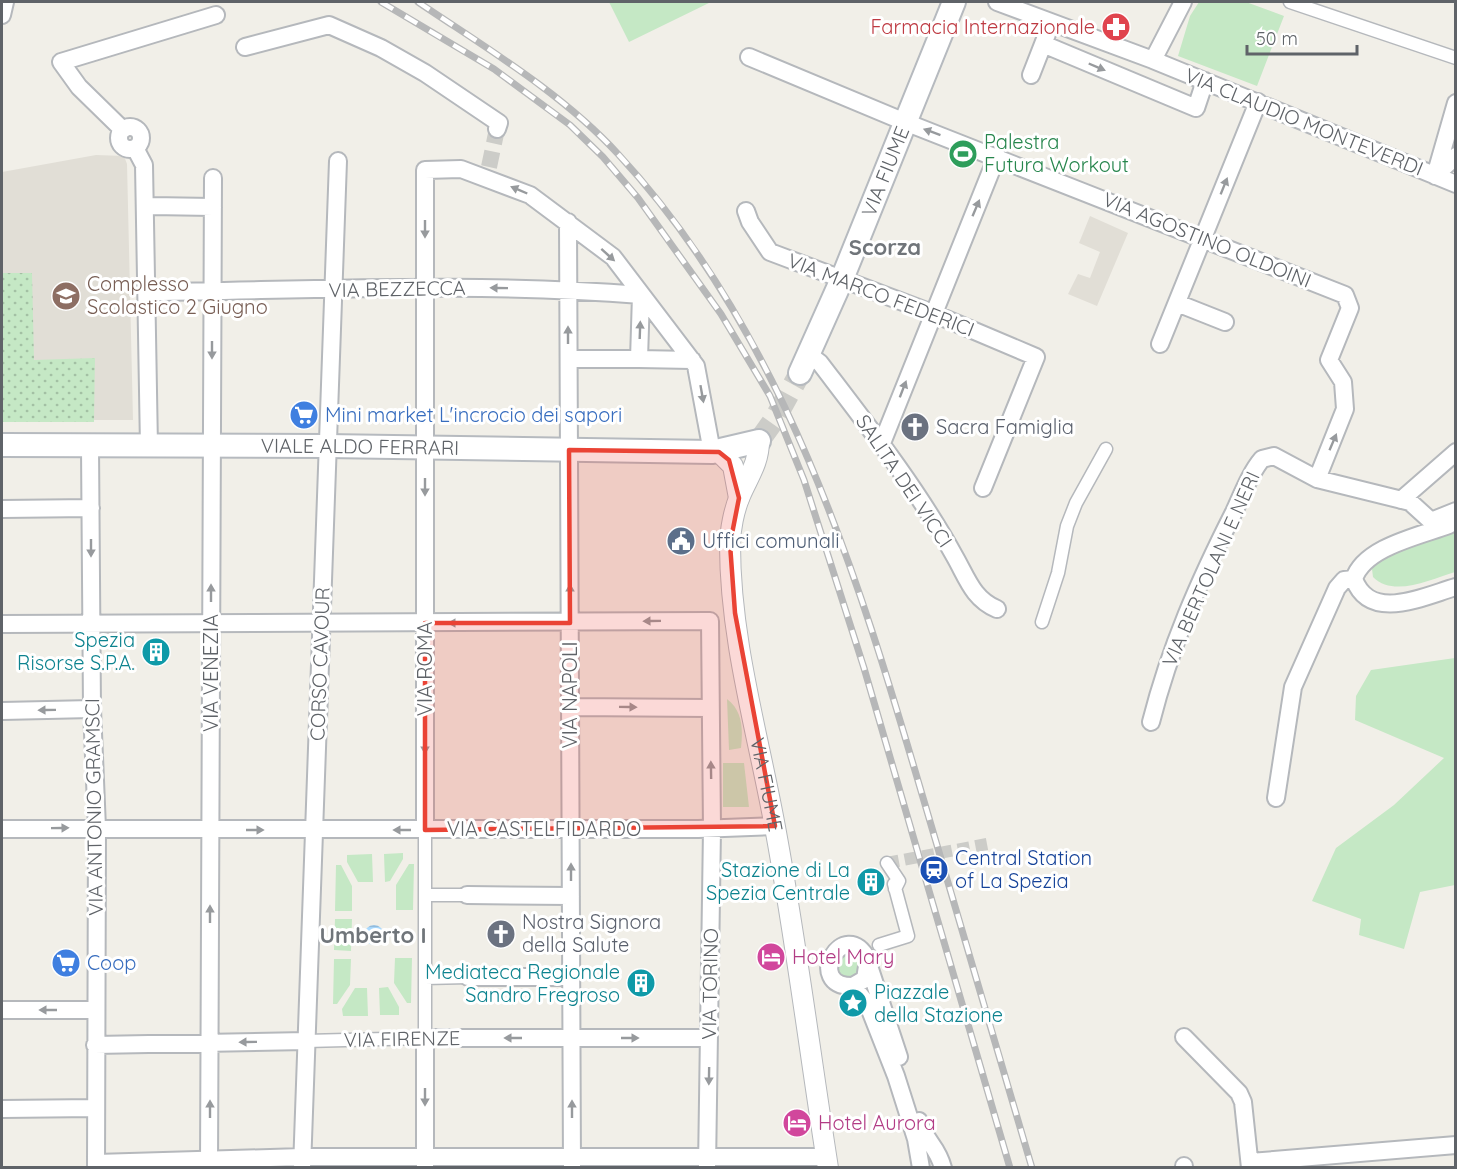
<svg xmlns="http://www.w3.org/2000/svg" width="1457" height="1169" font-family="Quicksand,sans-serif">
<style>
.education{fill:#e1ded6}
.grass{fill:#c5e8c5}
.park{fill:url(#park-dots)}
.water{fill:url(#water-rules)}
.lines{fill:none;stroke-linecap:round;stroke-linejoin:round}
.pedestrian-tunnel{stroke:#ccccc8;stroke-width:12;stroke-dasharray:12 6;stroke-linecap:butt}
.minor-tunnel{stroke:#ccccc8;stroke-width:16;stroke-dasharray:16 8;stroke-linecap:butt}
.secondary-tunnel{stroke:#ccccc8;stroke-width:22;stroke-dasharray:22 11;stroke-linecap:butt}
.pedestrian-casing{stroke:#b5b8bc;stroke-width:15}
.minor-casing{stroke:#b5b8bc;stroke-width:20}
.tertiary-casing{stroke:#b5b8bc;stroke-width:22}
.secondary-casing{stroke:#b6babf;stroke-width:26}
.pedestrian{stroke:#fff;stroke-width:12}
.minor{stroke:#fff;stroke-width:16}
.tertiary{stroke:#fff;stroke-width:20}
.secondary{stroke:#fff;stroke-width:22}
.rail-casing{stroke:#b6b7b8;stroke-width:7}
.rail{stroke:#fff;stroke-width:4.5;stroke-dasharray:14;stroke-linecap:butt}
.oneway{fill:#979a9d}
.marked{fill:#ea4335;fill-opacity:0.2;stroke:#ea4335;stroke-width:4.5;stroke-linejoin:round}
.labels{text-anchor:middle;stroke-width:6;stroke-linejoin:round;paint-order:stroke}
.health-label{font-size:20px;fill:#be3a42;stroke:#fff;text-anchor:end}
.street-label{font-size:20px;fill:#5f6368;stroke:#fff}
.leisure-label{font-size:20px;fill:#27864d;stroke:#fff;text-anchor:start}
.education-label{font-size:20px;fill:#785e54;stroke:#fff;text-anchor:start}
.shop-label{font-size:20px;fill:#366cbe;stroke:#fff;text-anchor:start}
.worship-label{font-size:20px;fill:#5b616d;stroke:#fff;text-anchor:start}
.service-label{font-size:20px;fill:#4e5e75;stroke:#fff;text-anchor:start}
.culture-label{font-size:20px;fill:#0d838f;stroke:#fff;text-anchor:end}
.transit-label{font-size:20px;fill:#164399;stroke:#fff;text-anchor:start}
.hotel-label{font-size:20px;fill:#b23c85;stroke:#fff;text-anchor:start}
.quarter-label{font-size:22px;font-weight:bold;fill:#70757a;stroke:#fff}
</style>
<defs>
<pattern id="park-dots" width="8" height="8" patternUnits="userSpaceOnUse" patternTransform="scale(1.5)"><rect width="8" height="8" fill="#c5e8c5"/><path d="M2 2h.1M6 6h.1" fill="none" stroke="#a3c0a4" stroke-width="1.8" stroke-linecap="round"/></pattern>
<pattern id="water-rules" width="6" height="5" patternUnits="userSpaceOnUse" patternTransform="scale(1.5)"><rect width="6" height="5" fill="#aadaff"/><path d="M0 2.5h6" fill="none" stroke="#8eb4d2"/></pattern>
</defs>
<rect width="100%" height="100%" fill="#f1efe8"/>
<path class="education" d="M 96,155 L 124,156 L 127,164 L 133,420 L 2,420 L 2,172 Z
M 1090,216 L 1128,233 L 1097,306 L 1068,294 L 1078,274 L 1090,278 L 1100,252 L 1079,243 Z"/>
<path class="grass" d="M 609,2 L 711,2 L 629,42 Z
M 1199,2 L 1246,2 L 1284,16 L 1257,86 L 1178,56 L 1190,16 Z
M 1455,529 L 1455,572 C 1431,579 1394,598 1373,577 L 1372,569 C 1385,549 1432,538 1455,529 Z
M 1455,658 L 1455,885 L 1420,892 L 1404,949 L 1359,935 L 1361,919 L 1312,901 L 1336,848 L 1394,805 L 1444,758 L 1355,720 L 1356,696 L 1371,670 Z
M 727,699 C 743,711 743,730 741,748 L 729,750 Z
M 744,763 L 749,807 L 723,807 L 723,763 Z
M 403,853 L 403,859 L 390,881 L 385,882 L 384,854 Z
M 372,854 L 373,882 L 358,882 L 347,862 L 347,855 Z
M 409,864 L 414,864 L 413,910 L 396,910 L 396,885 Z
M 336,865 L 341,865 L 352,886 L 352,911 L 335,911 Z
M 335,919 L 352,919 L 351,951 L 334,950 Z
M 848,952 L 860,958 L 862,971 L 852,979 L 839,975 C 835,961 836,959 848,952 Z
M 395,958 L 412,958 L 411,1003 L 407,1003 L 394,983 Z
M 334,959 L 351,959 L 350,985 L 337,1004 L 333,1004 Z
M 388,987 L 399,1007 L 399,1015 L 380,1015 L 379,988 Z
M 355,988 L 367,988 L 368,1016 L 343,1016 L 342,1009 Z"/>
<path class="park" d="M 2,273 L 32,273 L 34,360 L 95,358 L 94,422 L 2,422 Z"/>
<path class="water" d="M364 935a10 10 0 1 1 20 0a10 10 0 1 1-20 0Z"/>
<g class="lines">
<path class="pedestrian-tunnel" d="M 887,863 L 987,844"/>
<path class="minor-tunnel" d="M 489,167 L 497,129"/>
<path class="secondary-tunnel" d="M 759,441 L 776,417 L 800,373"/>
<g class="pedestrian-casing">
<path id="pedestrian" d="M 1290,2 L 1456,58
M 1042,622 L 1058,573 L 1067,526 L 1076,503 L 1106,449
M 887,863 L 899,881 L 895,889
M 425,895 L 467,895
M 879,945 L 908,936 L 894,884
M 425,978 L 468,977
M 306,1041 L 425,1038 L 425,830"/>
</g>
<g class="minor-casing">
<path id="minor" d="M 997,2 L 1153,60 L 1456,184
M 2,15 L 5,2
M 1043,44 L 1196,108 L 1205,81
M 245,47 L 329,25 L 381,48 L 425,73 L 499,123 L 497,129
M 749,57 L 905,122 L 1345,295 L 1350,308 L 1329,360 L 1343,382 L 1345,409 L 1317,479
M 1153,60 L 1183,2
M 1031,75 L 1047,34
M119 138a11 11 0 1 1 22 0a11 11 0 1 1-22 0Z
M 123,130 L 79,87 L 61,62 L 216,15
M 135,148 L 144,165 L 149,447
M 1436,175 L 1456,156
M 1435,176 L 1456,103
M 151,206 L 213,207
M 746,211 L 750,222 L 770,252 L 932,313 L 1036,357 L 983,488
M 568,222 L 572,1168
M 153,292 C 315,290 479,282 641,295
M 1177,303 L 1225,322
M 1160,344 L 1258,102
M 808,354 L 820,363 C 868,426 917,488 955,557 C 967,578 973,599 997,609
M 569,359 L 639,359 L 641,295
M 639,359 L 692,360
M 882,443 L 997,156
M 90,447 L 92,709 L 97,828 L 96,1168
M 1401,500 L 1456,452
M 2,509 L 91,508
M 1449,525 C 1420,536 1364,547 1354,579 C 1370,623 1424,596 1456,587
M 2,624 L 710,621 L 712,829 L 707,1168
M 570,707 L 709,708
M 2,711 L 92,709
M 1151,722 C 1170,647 1199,581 1234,512 C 1242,495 1250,473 1262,459 L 1274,456 L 1317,479 L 1410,502 L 1431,521 L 1456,511
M 1276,798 L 1293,687 L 1337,588 L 1344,580 L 1354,579
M 2,829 L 698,829 L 775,826
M 425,830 L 425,170 L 461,169 L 530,195 L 613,257 L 696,366 L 712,452
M 467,895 L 571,896
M 869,966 L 899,1057
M 468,977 L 571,977
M 853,986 L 865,979 L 868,960 C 844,914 803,987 853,986 L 868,1005 L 896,1076 L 916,1139 L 921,1168
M 2,1010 L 95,1010
M 1184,1037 L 1239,1093 L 1243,1102 L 1250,1168
M 95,1045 L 306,1041
M 2,1109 L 95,1108
M 919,1121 C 926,1143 937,1145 943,1168
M 1250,1162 L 1456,1145
M 96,1163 L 302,1157 L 826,1157
M 1184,1166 L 1184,1168
M 425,1167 L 425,1038 L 709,1038
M 209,1168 L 213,178
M 302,1168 L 338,161"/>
</g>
<g class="tertiary-casing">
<g id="tertiary">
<path id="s1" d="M 759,441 C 759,463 748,477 740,496 C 734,510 730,530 730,545 C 730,640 758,734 775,827 C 796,940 810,1054 828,1168"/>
<path d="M 719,452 L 733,466 L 739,498"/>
</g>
</g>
<g class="secondary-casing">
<g id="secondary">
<path id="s2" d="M 800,373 L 842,279 L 954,2"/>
<path id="s3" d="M 2,445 L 327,446 L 712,452 L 759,441"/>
</g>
</g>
<use href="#pedestrian" class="pedestrian"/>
<use href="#minor" class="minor"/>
<use href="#tertiary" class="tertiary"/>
<use href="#secondary" class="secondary"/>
<g class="rail-casing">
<path id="rail" d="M 381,2 L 494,69 L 570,125 L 603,157 L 638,198 L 721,314 L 770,396 L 804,480 L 864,668 L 1010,1168
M 418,2 C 486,48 562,93 618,154 C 784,333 857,573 924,801 C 960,923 996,1045 1032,1168"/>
</g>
<use href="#rail" class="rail"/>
</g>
<defs><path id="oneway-solid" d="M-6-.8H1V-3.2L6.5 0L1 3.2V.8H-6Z" transform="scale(1.5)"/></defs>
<g class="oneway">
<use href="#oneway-solid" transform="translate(1097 67) rotate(23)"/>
<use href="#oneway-solid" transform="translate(932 132) rotate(-160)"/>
<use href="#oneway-solid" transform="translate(1224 186) rotate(-68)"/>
<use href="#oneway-solid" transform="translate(519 190) rotate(-157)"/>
<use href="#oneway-solid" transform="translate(976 208) rotate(-67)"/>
<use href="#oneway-solid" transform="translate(425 229) rotate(90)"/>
<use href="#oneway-solid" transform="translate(608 255) rotate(42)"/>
<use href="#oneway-solid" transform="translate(499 288) rotate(-179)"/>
<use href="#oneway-solid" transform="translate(640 330) rotate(-88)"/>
<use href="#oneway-solid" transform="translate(568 335) rotate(-90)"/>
<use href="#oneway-solid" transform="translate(212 350) rotate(90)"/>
<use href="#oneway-solid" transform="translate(903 389) rotate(-69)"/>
<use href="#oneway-solid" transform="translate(702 394) rotate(80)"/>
<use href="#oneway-solid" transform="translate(1333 442) rotate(-67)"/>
<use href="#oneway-solid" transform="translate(425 487) rotate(90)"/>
<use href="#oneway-solid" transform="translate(91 548) rotate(90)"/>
<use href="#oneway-solid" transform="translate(211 593) rotate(-90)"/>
<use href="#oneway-solid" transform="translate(570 593) rotate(-90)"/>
<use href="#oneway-solid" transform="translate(652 621) rotate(179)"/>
<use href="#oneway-solid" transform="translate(457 623) rotate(180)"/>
<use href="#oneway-solid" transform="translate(628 707) rotate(1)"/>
<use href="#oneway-solid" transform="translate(47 710) rotate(179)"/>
<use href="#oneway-solid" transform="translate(425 745) rotate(90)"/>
<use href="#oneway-solid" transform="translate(711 770) rotate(-91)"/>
<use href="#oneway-solid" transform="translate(60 828) rotate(-1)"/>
<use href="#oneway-solid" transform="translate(255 830)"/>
<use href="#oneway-solid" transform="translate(402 830) rotate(180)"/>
<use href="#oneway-solid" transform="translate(571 872) rotate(-90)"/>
<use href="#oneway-solid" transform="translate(210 914) rotate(-90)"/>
<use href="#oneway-solid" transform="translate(48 1010) rotate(-180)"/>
<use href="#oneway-solid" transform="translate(513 1038) rotate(180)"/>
<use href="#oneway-solid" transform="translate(630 1038)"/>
<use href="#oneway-solid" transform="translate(248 1042) rotate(179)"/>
<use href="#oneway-solid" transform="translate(709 1076) rotate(91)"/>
<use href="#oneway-solid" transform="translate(425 1097) rotate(90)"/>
<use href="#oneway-solid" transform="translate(210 1109) rotate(-90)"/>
<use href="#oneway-solid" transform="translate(572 1109) rotate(-90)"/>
</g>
<path class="marked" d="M 569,450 L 719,452 L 729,460 L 739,498 L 730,544 L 735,613 L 775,826 L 425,830 L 425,623 L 570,623 Z"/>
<defs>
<g id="pharmacy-disc" transform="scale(1.5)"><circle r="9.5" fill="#e0444e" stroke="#fff"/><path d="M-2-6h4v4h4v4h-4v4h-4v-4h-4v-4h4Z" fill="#fff"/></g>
<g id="stadium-disc" transform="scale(1.5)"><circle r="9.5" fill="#2e9e5b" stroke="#fff"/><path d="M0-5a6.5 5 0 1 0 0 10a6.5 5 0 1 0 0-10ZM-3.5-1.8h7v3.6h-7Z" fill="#fff"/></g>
<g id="school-disc" transform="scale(1.5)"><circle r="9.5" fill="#8d6e63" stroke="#fff"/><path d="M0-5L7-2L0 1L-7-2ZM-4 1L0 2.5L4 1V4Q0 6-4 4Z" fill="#fff"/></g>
<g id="supermarket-disc" transform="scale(1.5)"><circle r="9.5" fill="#3f7fe0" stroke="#fff"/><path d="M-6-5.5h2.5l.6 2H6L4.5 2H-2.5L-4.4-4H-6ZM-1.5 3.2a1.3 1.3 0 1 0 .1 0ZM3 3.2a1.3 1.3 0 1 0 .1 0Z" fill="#fff"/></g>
<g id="church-disc" transform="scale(1.5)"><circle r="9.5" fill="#6b7280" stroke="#fff"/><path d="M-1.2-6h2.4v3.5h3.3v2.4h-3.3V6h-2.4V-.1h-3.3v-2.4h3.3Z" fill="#fff"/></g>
<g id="civic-disc" transform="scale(1.5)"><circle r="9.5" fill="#5c6f8a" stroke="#fff"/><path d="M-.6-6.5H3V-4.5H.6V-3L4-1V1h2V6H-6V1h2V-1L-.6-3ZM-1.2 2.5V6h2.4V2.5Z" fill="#fff"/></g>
<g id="building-disc" transform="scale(1.5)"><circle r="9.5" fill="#0f9aa8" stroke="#fff"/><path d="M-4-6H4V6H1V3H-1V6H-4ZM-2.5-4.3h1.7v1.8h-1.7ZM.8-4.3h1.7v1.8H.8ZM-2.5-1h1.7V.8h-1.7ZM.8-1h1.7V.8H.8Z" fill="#fff"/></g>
<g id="station-disc" transform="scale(1.5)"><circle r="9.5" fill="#1a4fb4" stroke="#fff"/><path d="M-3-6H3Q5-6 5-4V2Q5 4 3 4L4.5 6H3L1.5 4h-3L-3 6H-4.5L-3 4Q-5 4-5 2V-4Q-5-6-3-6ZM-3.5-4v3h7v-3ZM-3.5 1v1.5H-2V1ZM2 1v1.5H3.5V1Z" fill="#fff"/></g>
<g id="hotel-disc" transform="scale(1.5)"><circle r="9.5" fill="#d1479c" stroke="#fff"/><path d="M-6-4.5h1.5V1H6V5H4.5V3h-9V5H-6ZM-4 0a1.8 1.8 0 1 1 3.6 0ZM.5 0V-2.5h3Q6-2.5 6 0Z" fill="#fff"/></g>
<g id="sight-disc" transform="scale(1.5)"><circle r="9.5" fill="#0f9aa8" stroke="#fff"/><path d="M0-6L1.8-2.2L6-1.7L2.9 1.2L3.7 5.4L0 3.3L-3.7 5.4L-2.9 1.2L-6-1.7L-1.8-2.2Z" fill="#fff"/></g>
</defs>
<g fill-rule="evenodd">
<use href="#pharmacy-disc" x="1116" y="27"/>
<use href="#stadium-disc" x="963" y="154"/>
<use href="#school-disc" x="66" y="296"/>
<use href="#supermarket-disc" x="304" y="415"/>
<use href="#church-disc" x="915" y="427"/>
<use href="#civic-disc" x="681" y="541"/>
<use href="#building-disc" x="156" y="652"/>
<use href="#station-disc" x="934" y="870"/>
<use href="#building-disc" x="871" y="882"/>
<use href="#church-disc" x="501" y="934"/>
<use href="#hotel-disc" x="771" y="957"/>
<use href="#supermarket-disc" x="66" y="963"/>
<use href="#building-disc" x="641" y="983"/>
<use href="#sight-disc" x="853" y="1003"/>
<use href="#hotel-disc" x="797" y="1123"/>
</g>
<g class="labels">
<g class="health-label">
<text x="1095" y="34">Farmacia Internazionale</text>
</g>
<g class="street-label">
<text transform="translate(1304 122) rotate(22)" y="7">VIA CLAUDIO MONTEVERDI</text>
<text dy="7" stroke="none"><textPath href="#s2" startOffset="219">VIA FIUME</textPath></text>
<text transform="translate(1207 240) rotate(22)" y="7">VIA AGOSTINO OLDOINI</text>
<text transform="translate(397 289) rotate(-1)" y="7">VIA BEZZECCA</text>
<text transform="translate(881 295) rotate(21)" y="7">VIA MARCO FEDERICI</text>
<text dy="7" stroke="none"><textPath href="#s3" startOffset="358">VIALE ALDO FERRARI</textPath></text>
<text transform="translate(904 481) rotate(56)" y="7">SALITA DEI VICCI</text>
<text transform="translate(1211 569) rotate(-66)" y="7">VIA BERTOLANI E NERI</text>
<text transform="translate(320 664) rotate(-88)" y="7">CORSO CAVOUR</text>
<text transform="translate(425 669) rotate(-90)" y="7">VIA ROMA</text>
<text transform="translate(211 673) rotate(-90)" y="7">VIA VENEZIA</text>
<text transform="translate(570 695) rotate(-90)" y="7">VIA NAPOLI</text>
<text dy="7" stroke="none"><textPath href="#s1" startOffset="352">VIA FIUME</textPath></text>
<text transform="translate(94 807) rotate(-91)" y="7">VIA ANTONIO GRAMSCI</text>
<text x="544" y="836">VIA CASTELFIDARDO</text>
<text transform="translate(710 984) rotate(-89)" y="7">VIA TORINO</text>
<text transform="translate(402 1039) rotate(-1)" y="7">VIA FIRENZE</text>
</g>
<g class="leisure-label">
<text x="984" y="149">Palestra<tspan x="984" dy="23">Futura Workout</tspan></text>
</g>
<g class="education-label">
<text x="87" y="291">Complesso<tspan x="87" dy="23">Scolastico 2 Giugno</tspan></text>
</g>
<g class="shop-label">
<text x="325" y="422">Mini market L'incrocio dei sapori</text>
<text x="87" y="970">Coop</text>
</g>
<g class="worship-label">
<text x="936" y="434">Sacra Famiglia</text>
<text x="522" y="929">Nostra Signora<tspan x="522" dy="23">della Salute</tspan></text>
</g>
<g class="service-label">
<text x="702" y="548">Uffici comunali</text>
</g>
<g class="culture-label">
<text x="135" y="647">Spezia<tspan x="135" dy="23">Risorse S.P.A.</tspan></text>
<text x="850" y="877">Stazione di La<tspan x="850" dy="23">Spezia Centrale</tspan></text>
<text x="620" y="979">Mediateca Regionale<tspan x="620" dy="23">Sandro Fregroso</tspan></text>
<text x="874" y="999" text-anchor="start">Piazzale<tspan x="874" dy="23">della Stazione</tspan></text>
</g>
<g class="transit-label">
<text x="955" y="865">Central Station<tspan x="955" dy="23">of La Spezia</tspan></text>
</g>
<g class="hotel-label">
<text x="792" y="964">Hotel Mary</text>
<text x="818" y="1130">Hotel Aurora</text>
</g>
<g class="quarter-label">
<text x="885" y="255">Scorza</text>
<text x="373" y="943">Umberto I</text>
</g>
</g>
<rect width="1457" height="1169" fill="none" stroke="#5f6368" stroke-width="6"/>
<path d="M1247 45v9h110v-9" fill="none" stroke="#5f6368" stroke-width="3"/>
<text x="1256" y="45" font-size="18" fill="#5f6368" stroke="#ffffff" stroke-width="4.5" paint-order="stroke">50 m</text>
</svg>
